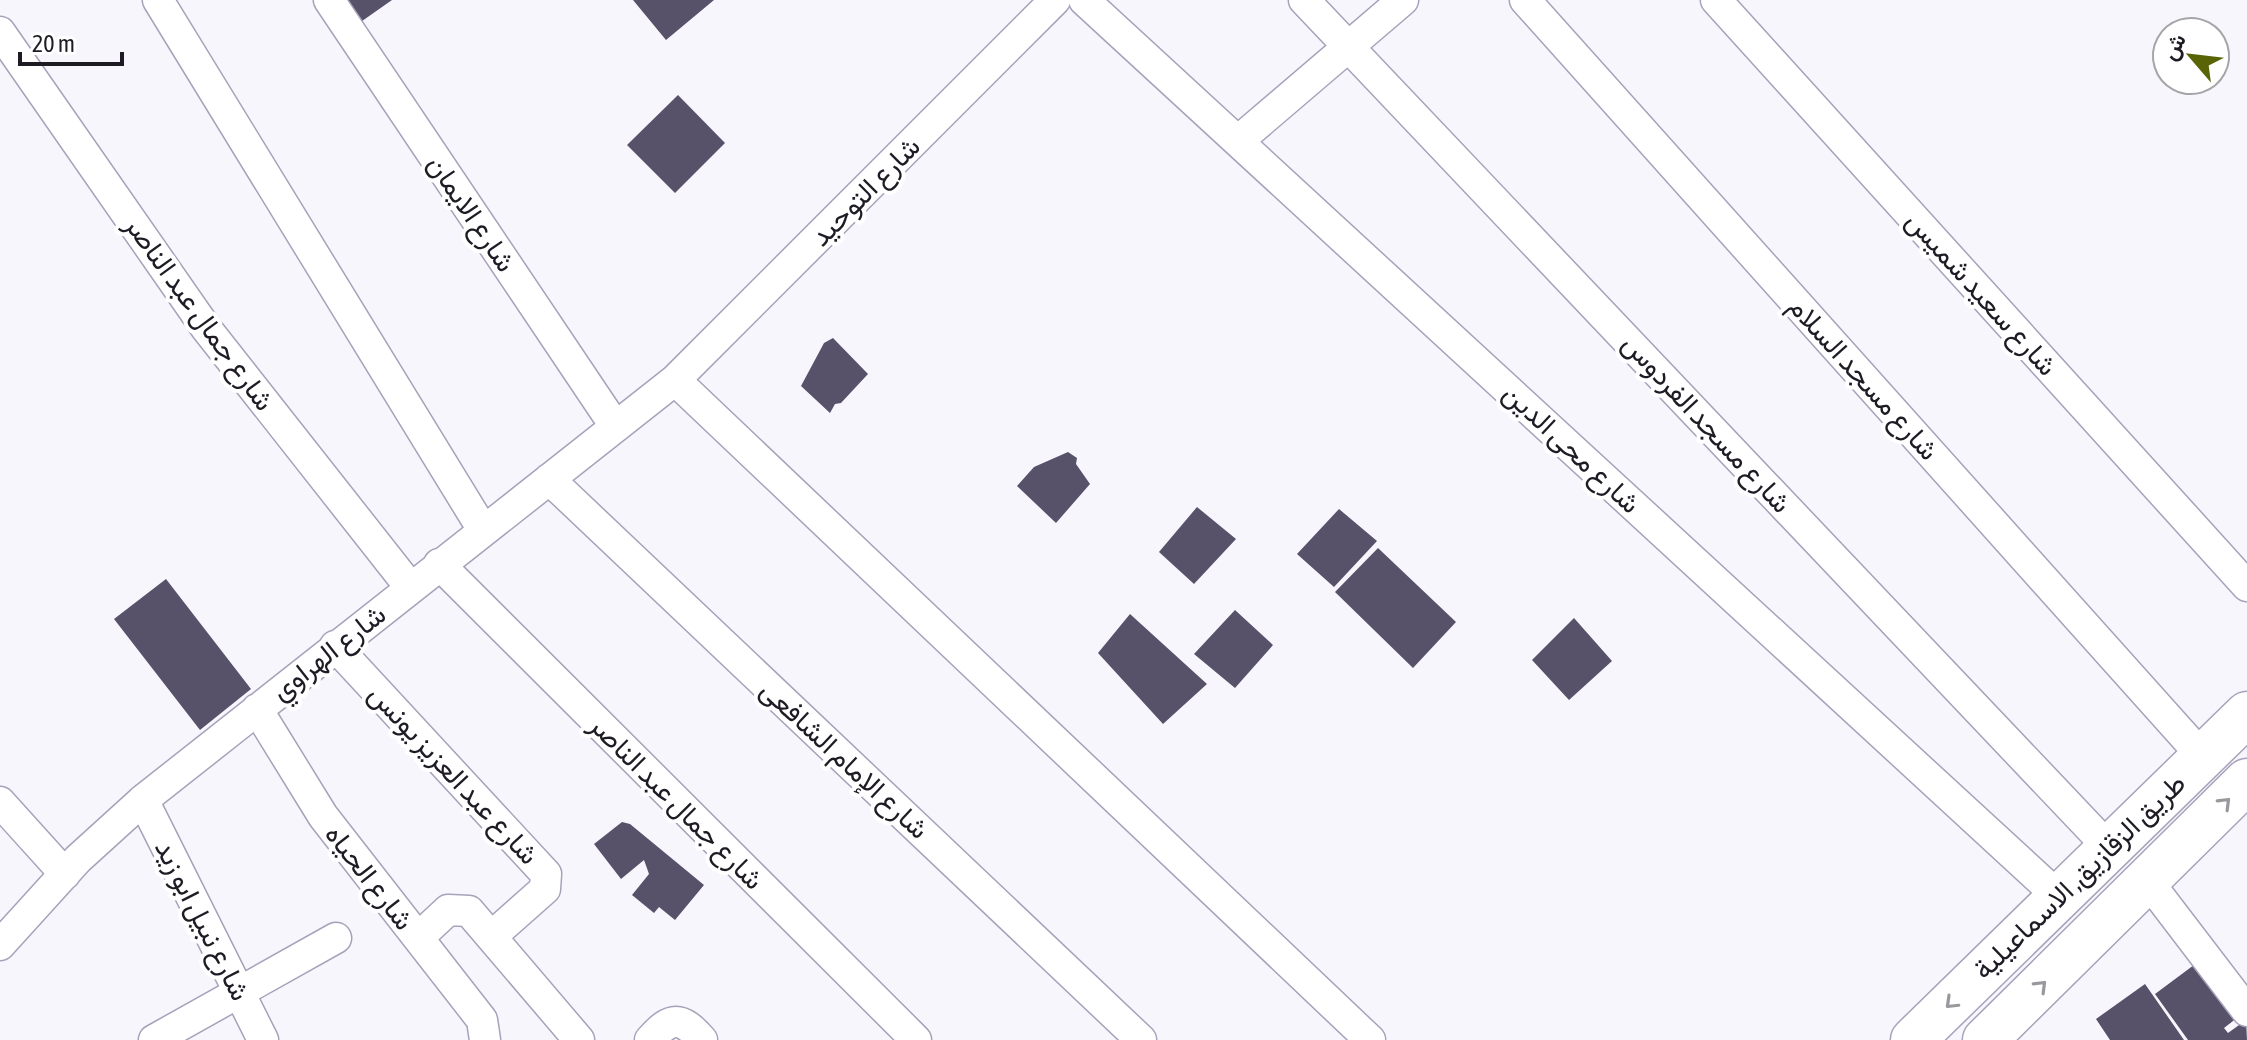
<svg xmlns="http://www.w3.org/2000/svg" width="2247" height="1040" font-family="'Asap Condensed',Vazirmatn,sans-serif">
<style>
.building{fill:#58516a}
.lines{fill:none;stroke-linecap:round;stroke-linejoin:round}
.street-casing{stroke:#a8a1ba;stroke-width:33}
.highway-casing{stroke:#a8a1ba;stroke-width:47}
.street{stroke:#fff;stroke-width:30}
.highway{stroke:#fff;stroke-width:44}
.oneway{stroke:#9a989c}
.labels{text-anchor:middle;stroke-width:8;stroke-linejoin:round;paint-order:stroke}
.street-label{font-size:28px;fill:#1e1b24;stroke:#fff}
</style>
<rect width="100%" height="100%" fill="#f7f6fc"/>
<path class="building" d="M 337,0 L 392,0 L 355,26 Z
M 633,0 L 714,0 L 666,40 Z
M 678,95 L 725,143 L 675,193 L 627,145 Z
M 833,338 L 868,374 L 841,403 L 835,404 L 830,413 L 801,386 L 824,343 Z
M 1068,452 L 1077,458 L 1076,464 L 1090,484 L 1056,523 L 1017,486 L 1034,467 Z
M 1197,507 L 1236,539 L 1194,584 L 1159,552 Z
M 1339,509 L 1377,541 L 1334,587 L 1297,554 Z
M 1378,548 L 1456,622 L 1413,668 L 1335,592 Z
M 166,579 L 251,689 L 200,730 L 114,619 Z
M 1235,610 L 1273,645 L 1235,688 L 1194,654 Z
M 1130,614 L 1207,684 L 1163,724 L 1098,653 Z
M 1574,618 L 1612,661 L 1569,700 L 1532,660 Z
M 622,822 L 630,824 L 704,885 L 675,920 L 659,907 L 654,913 L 632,895 L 649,874 L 644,860 L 621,879 L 594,844 Z
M 2202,959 L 2242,1014 L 2224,1028 L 2228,1033 L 2246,1020 L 2247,1040 L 2188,1040 L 2155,994 Z
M 2145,984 L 2184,1040 L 2110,1040 L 2096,1019 Z"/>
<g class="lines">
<g class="street-casing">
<path id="street" d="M 158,0 L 483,530
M 329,0 L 615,426
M 1084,0 L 2059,897
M 1304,0 L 2109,848
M 1525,0 L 2202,756
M 1716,0 L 2247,586
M 0,32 L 206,328 L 410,587
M 1238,141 L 1403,0
M 675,380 L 1370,1040
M 549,479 L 1141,1040
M 439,564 L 916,1040
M 335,646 L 546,874 L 545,889 L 492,936
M 257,709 L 323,816 L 482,1020 L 485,1040
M 143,800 L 263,1040
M 0,802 L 65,874
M 2147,880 L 2247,1011
M 418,938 L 448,910 L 469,911 L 579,1040
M 0,945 L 78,859 L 143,800 L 675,380 L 1055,0
M 154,1040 L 336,938
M 650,1040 C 671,1016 681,1016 702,1040"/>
</g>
<g class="highway-casing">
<path id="highway" d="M 1913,1040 L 2247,714
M 1985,1040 L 2247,781"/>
</g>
<use href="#street" class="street"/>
<use href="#highway" class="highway"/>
</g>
<defs><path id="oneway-chevron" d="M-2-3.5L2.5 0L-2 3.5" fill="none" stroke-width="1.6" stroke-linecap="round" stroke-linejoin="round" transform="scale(2)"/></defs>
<g class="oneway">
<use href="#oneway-chevron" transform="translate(2225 803) rotate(-45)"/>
<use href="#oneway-chevron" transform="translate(2041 986) rotate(-45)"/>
<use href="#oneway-chevron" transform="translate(1951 1003) rotate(136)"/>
</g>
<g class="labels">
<g class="street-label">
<text transform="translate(865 191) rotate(-45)" y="10">شارع التوحيد</text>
<text transform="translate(472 213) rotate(56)" y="10">شارع الايمان</text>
<text transform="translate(1982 293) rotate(48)" y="10">شارع سعيد شميس</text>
<text transform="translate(200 313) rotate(54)" y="10">شارع جمال عبد الناصر</text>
<text transform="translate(1864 378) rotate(48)" y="10">شارع مسجد السلام</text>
<text transform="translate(1707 423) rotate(47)" y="10">شارع مسجد الفردوس</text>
<text transform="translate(1572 448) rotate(43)" y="10">شارع محى الدين</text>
<text transform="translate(328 652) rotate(-38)" y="10">شارع الهراوي</text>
<text transform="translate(845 759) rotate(43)" y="10">شارع الإمام الشافعى</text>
<text transform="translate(454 774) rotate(47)" y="10">شارع عبد العزيز يونس</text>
<text transform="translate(677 802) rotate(45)" y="10">شارع جمال عبد الناصر</text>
<text transform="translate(2079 876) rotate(-44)" y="10">طريق الزقازيق, الاسماعيلية</text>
<text transform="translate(370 877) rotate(52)" y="10">شارع الحياه</text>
<text transform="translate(203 920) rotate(63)" y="10">شارع نبيل ابو زيد</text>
</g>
</g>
<g transform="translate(2191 56) rotate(298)"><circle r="38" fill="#ffffff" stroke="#a5a4a7" stroke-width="2"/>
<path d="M0-6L14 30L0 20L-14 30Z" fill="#596406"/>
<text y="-12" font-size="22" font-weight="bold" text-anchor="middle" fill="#1e1b24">ش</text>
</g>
<path d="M20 52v12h102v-12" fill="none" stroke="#1e1b24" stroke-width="4"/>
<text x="32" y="52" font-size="24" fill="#1e1b24" stroke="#ffffff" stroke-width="6" paint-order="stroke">20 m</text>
</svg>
